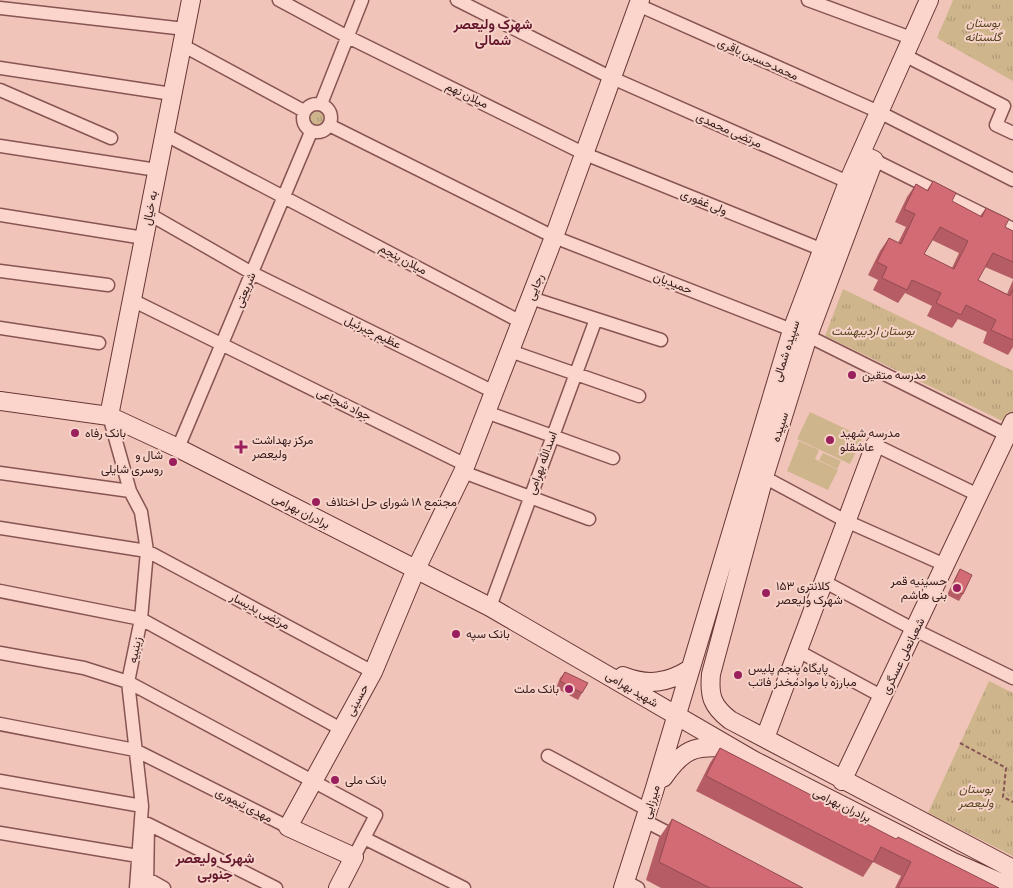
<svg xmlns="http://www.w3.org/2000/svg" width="1013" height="888" font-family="'Crimson Pro',Vazirmatn,serif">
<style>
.grass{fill:url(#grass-tufts)}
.pitch{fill:#ceb58c}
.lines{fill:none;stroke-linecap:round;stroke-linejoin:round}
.street-casing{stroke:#875453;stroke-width:15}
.secondary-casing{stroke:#693636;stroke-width:20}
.path{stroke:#875453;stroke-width:2;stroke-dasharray:4 2.5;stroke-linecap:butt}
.street{stroke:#fbd5cc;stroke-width:12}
.secondary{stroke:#fbd5cc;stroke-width:18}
.wall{fill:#b55c64;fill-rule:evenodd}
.building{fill:#d26b74;stroke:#934b51;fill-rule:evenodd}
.poi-dot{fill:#9a1f5d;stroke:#f7d2c8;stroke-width:2}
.labels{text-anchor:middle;stroke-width:4;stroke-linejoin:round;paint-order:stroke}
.park-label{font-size:12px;font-style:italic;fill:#53461e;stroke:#f7d2c8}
.street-label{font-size:12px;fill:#351919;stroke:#f7d2c8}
.poi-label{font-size:12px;fill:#351919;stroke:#f7d2c8;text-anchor:start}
.neighbourhood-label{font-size:14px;font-weight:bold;fill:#64162c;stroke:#f7d2c8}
</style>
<defs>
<pattern id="grass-tufts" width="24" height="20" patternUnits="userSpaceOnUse" patternTransform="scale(1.25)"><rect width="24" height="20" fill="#ceb58c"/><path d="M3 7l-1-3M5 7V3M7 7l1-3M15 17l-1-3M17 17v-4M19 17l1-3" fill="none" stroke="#b29b78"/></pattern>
</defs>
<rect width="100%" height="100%" fill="#f0c4b8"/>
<path class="grass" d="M 953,0 L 1013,0 L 1013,81 L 937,38 Z
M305 119a12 12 0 1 1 24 0a12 12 0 1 1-24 0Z
M 843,289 L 1013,371 L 1013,415 L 1009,424 L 825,336 Z
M 989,681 L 1013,693 L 1013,856 L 928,813 Z"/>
<path class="pitch" d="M 810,412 L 863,437 L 850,464 L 797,439 Z
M 799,441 L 819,450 L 815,459 L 838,470 L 828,490 L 787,471 Z
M 823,453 L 841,461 L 837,469 L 819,460 Z"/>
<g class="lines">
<g class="street-casing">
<path id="street" d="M 279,0 L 348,37 L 585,154 L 823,250
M 457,0 L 610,77 L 848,182
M 808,0 L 911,38
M 638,5 L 879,112 L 1013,180
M 0,8 L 185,29
M 182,45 L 304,111
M 904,55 L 1004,106 L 996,125 L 1013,133
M 0,68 L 172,94
M 0,90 L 111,138
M303 118a14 14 0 1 1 28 0a14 14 0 1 1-28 0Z
M 321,104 L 362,0
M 329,125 L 554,237 L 792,330
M 164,134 L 521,322
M 0,146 L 157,170
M 874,160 L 1013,229
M 149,214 L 252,273 L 494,392
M 0,215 L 144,238
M 0,271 L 108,285
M 531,298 L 661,340
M 132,300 L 466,465
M 0,328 L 99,343
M 808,336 L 1007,435
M 510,351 L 639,396
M 486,412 L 613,458
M 109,416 L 130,491 L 141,512 L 147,551 L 141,619 L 128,682 L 142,806 L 136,888
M 875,445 L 978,495
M 178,448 L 311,132
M 463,472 L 589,519
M 0,473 L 130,491
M 764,477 L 846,521 L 945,565
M 0,528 L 147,551 L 373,672
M 823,581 L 915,630 L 1013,678
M 0,591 L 141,619 L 341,729
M 490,607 L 596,319
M 798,651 L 883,697
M 0,653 L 84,668 L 128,682 L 376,815 L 354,857
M 0,724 L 135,750 L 288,827
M 548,756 L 648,810
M 0,781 L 142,806
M 645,821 L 678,838
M 0,833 L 138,856
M 364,838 L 464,888
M 148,879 L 164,888
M 625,881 L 638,888
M 147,888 L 148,824 L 276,888"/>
</g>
<g class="secondary-casing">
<path id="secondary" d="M 861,154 L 874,160 L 808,336 L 764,477 L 711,674 C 709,696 712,706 730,720 L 1013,869
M 0,401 L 109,416 L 178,448 L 490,607 L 753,760 L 953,862 L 1013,888
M 109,416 L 191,0
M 623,676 C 648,686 668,683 690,669
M 765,738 L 875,445
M 663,778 C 683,749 694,745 729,748
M 842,781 L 1013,422
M 338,888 L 354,857 L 288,827 L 373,672 L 416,569 L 463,472 L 554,237 L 640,0
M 623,888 L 654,791 L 792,330 L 848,182 L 929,0"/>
</g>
<path class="path" d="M 960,743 L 1006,768 L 1003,797 L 1013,802"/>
<use href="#street" class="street"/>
<use href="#secondary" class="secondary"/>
</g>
<path class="wall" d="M 933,181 L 952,201 L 980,216 L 986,208 L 1005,227 L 1013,231 L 1013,279 L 985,267 L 978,280 L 1007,294 L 1013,280 L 1013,347 L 1008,355 L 983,343 L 987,332 L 958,319 L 952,328 L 927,316 L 932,306 L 905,293 L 898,303 L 873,290 L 878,280 L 868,275 L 880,251 L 889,238 L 898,243 L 906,227 L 895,222 L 907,197 L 916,184 L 927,190 ZM 932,240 L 959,253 L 952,268 L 924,254 Z
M 960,569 L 963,594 L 959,601 L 947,595 L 956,576 Z
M 565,672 L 582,693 L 578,700 L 556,688 L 560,678 Z
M 720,748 L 896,839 L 999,888 L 895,888 L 901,876 L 873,862 L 863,877 L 696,791 L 710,763 Z
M 672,819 L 803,888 L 661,888 L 646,880 L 659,838 Z"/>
<path class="building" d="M 933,181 L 956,193 L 952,201 L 982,217 L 986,208 L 1009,219 L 1005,227 L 1013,231 L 1013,262 L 993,253 L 978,280 L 1010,296 L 1013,289 L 1013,340 L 991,330 L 996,320 L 966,305 L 961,315 L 936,303 L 941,293 L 912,280 L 907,290 L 882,278 L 887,267 L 877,262 L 889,238 L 901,244 L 915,214 L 904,209 L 916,184 L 928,191 ZM 940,227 L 968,241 L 954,269 L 924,254 Z
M 960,569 L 972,575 L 963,594 L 951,589 Z
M 565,672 L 588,683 L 582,693 L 560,681 Z
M 720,748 L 896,839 L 898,837 L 999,888 L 898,888 L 911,862 L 881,847 L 873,862 L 706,776 Z
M 672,819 L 803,888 L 710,888 L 659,862 Z"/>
<g class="poi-dot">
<circle cx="852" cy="375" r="5"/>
<circle cx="75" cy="433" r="5"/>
<circle cx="830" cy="440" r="5"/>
<path d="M238.5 439.5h5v5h5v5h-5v5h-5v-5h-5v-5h5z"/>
<circle cx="173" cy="462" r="5"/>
<circle cx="316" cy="502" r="5"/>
<circle cx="957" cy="588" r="5"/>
<circle cx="766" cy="593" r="5"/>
<circle cx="456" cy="634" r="5"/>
<circle cx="738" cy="675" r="5"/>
<circle cx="569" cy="689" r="5"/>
<circle cx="335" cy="780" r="5"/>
</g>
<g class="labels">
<g class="park-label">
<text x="983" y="27">بوستان<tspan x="983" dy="14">گلستانه</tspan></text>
<text x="873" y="335">بوستان اردیبهشت</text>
<text x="976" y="793">بوستان<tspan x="976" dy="14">ولیعصر</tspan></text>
</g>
<g class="street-label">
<text transform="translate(758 59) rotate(24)" y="4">محمدحسین باقری</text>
<text transform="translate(467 95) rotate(26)" y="4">میلان نهم</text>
<text transform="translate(729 130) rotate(24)" y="4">مرتضی محمدی</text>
<text transform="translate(704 202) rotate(22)" y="4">ولی غفوری</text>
<text transform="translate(150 208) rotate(-79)" y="4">به خیال</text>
<text transform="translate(403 259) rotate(28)" y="4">میلان پنجم</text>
<text transform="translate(673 283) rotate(21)" y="4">حمیدیان</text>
<text transform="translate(535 287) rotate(-69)" y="4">رجایی</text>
<text transform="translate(245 290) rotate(-67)" y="4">شریعتی</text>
<text transform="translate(373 332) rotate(26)" y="4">عظیم جبرئیل</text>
<text transform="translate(786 351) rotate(-72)" y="4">سپیده شمالی</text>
<text transform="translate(344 404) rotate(26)" y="4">جواد شجاعی</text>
<text transform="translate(780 427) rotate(-72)" y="4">سپیده</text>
<text transform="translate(542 463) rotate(-70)" y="4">اسدالله بهرامی</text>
<text transform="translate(301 511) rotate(27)" y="4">برادران بهرامی</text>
<text transform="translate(260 611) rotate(28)" y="4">مرتضی بدیسار</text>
<text transform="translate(135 650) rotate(-78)" y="4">زینبیه</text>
<text transform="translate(903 656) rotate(-64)" y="4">شعبانعلی عسگری</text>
<text transform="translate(632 689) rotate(31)" y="4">شهید بهرامی</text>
<text transform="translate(357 700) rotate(-61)" y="4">حسینی</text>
<text transform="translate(651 802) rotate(-73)" y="4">میرزایی</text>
<text transform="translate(244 805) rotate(27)" y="4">مهدی تیموری</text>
<text transform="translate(842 805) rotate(26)" y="4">برادران بهرامی</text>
</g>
<g class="poi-label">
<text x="862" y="379">مدرسه متقین</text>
<text x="85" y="437">بانک رفاه</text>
<text x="840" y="437">مدرسه شهید<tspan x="840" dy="14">عاشقلو</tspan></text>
<text x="252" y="444">مرکز بهداشت<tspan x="252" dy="14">ولیعصر</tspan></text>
<text x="163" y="459" text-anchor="end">شال و<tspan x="163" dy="14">روسری شایلی</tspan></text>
<text x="326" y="506">مجتمع ۱۸ شورای حل اختلاف</text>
<text x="947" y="585" text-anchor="end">حسینیه قمر<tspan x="947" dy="14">بنی هاشم</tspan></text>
<text x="776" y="590">کلانتری ۱۵۳<tspan x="776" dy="14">شهرک ولیعصر</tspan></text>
<text x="466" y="638">بانک سپه</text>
<text x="748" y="672">پایگاه پنجم پلیس<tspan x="748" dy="14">مبارزه با موادمخدر فاتب</tspan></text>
<text x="559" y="693" text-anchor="end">بانک ملت</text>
<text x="345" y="784">بانک ملی</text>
</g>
<g class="neighbourhood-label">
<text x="493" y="29">شهرک ولیعصر<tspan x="493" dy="16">شمالی</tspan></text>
<text x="215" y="863">شهرک ولیعصر<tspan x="215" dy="16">جنوبی</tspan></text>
</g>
</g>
</svg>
